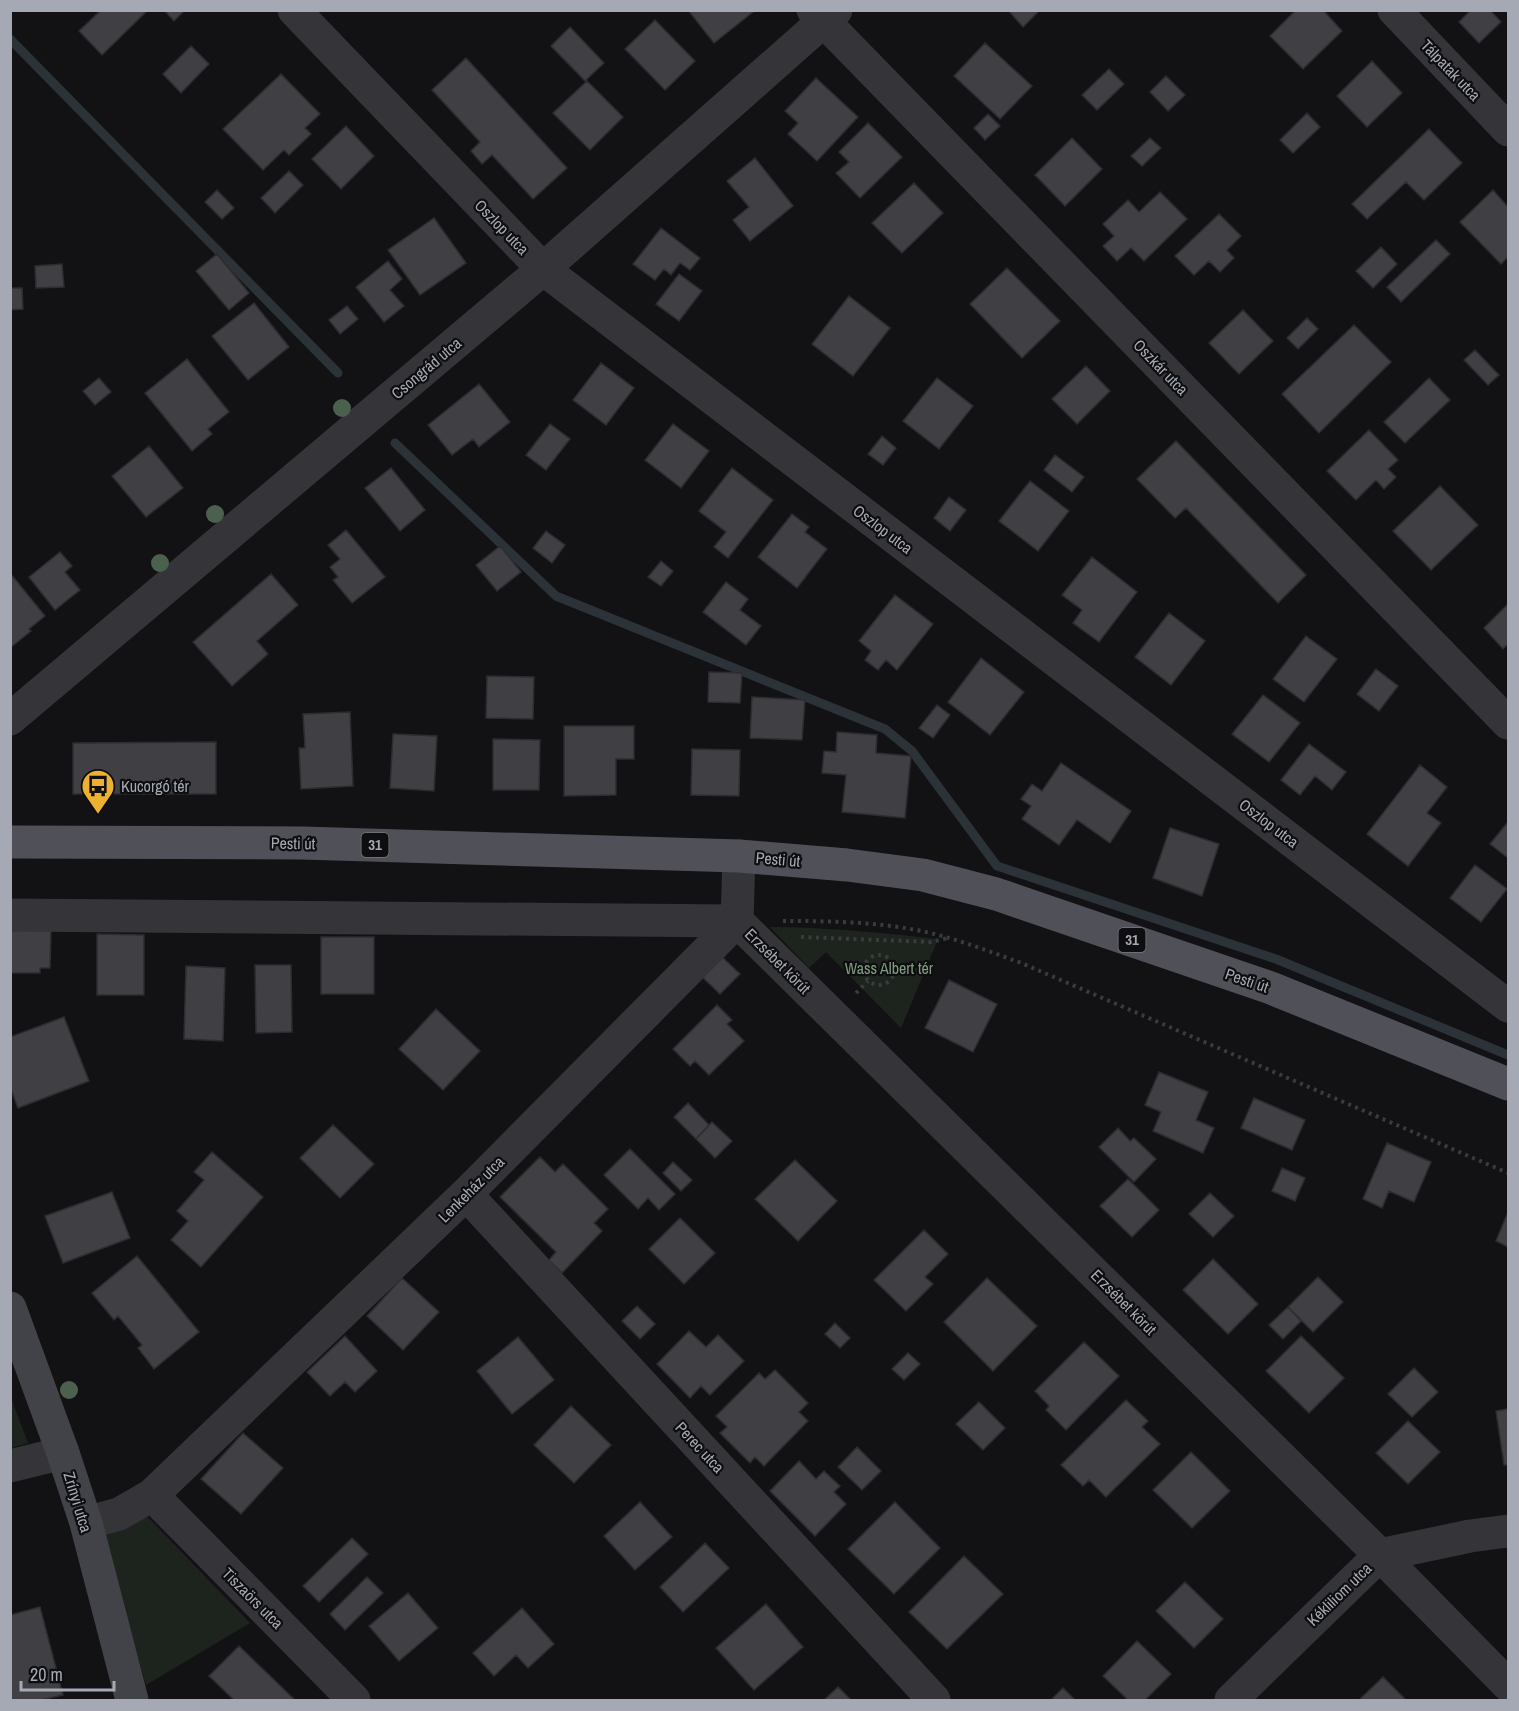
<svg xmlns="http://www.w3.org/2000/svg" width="1519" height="1711" font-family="'Archivo Narrow',sans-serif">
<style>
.green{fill:#1d241e}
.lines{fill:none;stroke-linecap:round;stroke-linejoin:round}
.stream{stroke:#2b3339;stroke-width:9}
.building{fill:#3f3f44;stroke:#2d2c30;stroke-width:1.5}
.path{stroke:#3a3b40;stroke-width:4;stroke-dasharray:3 4.5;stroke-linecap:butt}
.minor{stroke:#343439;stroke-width:33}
.secondary{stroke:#424349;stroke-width:33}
.primary{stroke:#505158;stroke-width:33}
.tree{fill:#4c604e}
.labels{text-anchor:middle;stroke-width:4.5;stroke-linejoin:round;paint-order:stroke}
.shield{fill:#0e0d0f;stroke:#777a82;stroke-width:1.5}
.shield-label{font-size:15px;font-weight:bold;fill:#a4a9b4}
.street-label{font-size:16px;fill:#a4a9b4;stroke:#0e0d0f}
.poi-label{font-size:16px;fill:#a4a9b4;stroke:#0e0d0f;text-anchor:start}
.park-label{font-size:16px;fill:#7c9f7e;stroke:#0e0d0f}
</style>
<rect width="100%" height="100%" fill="#121214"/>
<path class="green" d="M 770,927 C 826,927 882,933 938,939 L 901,1028 L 826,952 L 809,968 Z
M 10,1395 L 28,1443 L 11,1448 L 10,1448 Z
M 146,1515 L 250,1623 L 146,1685 L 102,1536 Z"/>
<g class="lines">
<path class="stream" d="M 10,39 L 338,373
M 395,443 L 556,596 L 885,729 L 912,751 L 997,866 L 1276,959 L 1508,1055"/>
</g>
<path class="building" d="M 101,10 L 148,10 L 102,55 L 79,31 Z
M 164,10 L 185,10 L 174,21 Z
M 688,10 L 751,10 L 753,12 L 714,43 Z
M 1008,10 L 1040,10 L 1023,27 Z
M 1296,10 L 1323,10 L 1342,31 L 1303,69 L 1270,36 Z
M 1471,10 L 1490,10 L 1501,22 L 1479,43 L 1459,22 Z
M 655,20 L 695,61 L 665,90 L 625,49 Z
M 570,27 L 604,63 L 585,81 L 551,46 Z
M 985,43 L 1032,86 L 1000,119 L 954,76 Z
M 191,46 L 209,64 L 181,93 L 163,74 Z
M 466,58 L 567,168 L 533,199 L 492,155 L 482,164 L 471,151 L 480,142 L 432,90 Z
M 1372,61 L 1402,93 L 1367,127 L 1337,96 Z
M 1109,69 L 1124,84 L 1097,110 L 1082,95 Z
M 281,74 L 320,114 L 305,128 L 311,134 L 289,155 L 284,150 L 263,170 L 223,129 Z
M 1166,76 L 1185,95 L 1168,111 L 1150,92 Z
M 816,78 L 858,117 L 817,161 L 788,134 L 798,123 L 785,111 Z
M 587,81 L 623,117 L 590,150 L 553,113 Z
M 1307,113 L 1320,127 L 1293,153 L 1280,140 Z
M 988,114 L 1000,126 L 985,140 L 974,128 Z
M 868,123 L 902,157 L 860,198 L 836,173 L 849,162 L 839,152 Z
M 346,126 L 374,156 L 341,189 L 312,159 Z
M 1429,129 L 1462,163 L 1424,200 L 1406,182 L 1367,219 L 1352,204 Z
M 1072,138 L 1102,169 L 1065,206 L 1035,175 Z
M 1150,138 L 1161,148 L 1142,166 L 1131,156 Z
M 755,158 L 793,206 L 750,241 L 733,220 L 749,207 L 727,181 Z
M 289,171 L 303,185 L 275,213 L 261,198 Z
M 914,183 L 943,213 L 902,253 L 872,223 Z
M 217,190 L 234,208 L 222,219 L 205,202 Z
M 1493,190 L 1508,207 L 1508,257 L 1501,264 L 1460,222 Z
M 1160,192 L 1187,219 L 1144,261 L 1131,248 L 1117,261 L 1103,246 L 1114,236 L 1103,224 L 1128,200 L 1139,212 Z
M 1219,214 L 1241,236 L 1227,250 L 1234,258 L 1220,272 L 1209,261 L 1194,275 L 1175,256 Z
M 434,218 L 466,263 L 420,295 L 388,250 Z
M 661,228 L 700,258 L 690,270 L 680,263 L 671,275 L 664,269 L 655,280 L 633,264 Z
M 1436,240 L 1450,254 L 1401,302 L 1387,287 Z
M 1381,247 L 1397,264 L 1373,288 L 1356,271 Z
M 217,254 L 249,293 L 229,310 L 196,271 Z
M 388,261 L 402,279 L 390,290 L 404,306 L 384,322 L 356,287 Z
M 62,264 L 64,287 L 36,288 L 35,266 Z
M 1007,268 L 1060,321 L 1022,358 L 970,304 Z
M 679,274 L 702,291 L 679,321 L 656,304 Z
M 10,288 L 22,288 L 23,309 L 10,310 Z
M 849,296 L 890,328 L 853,376 L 812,344 Z
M 254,303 L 289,347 L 248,380 L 212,336 Z
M 347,306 L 358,319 L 340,334 L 329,320 Z
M 1243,310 L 1273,341 L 1239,374 L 1209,343 Z
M 1307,318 L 1318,329 L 1298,349 L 1287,338 Z
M 1354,325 L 1391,362 L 1319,433 L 1282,394 Z
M 1475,350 L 1499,375 L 1488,385 L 1464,360 Z
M 187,359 L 229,412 L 208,429 L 212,434 L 192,451 L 145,393 Z
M 601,363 L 634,388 L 606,425 L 573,400 Z
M 1086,366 L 1110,391 L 1077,424 L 1052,399 Z
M 99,378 L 111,392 L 95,405 L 83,391 Z
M 937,378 L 973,406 L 939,449 L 903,421 Z
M 1429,378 L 1450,400 L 1405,443 L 1384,422 Z
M 479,384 L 510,422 L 479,447 L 473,439 L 452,455 L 428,425 Z
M 550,424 L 570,439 L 546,470 L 526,455 Z
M 673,424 L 709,451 L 681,488 L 645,460 Z
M 1369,430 L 1398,460 L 1388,469 L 1396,477 L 1384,489 L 1376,480 L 1356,500 L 1327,471 Z
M 882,436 L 896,448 L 883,465 L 868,454 Z
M 1176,441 L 1306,575 L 1278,603 L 1186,508 L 1175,518 L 1137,479 Z
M 149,446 L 183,488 L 146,517 L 112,476 Z
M 1055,455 L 1084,477 L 1072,492 L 1044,470 Z
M 391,468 L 425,510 L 400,531 L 365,488 Z
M 732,468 L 773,500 L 728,558 L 714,547 L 726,532 L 699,511 Z
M 1030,481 L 1069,511 L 1038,551 L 999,521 Z
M 1440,486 L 1478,525 L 1431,570 L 1393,531 Z
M 949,497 L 966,510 L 950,531 L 934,518 Z
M 792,514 L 809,527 L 805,532 L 827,549 L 797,588 L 758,557 Z
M 346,530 L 385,577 L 352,603 L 333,580 L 338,577 L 330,567 L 340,559 L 328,545 Z
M 546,531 L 565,545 L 552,563 L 533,548 Z
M 500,546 L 521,572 L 497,591 L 476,565 Z
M 60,552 L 72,566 L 65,572 L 80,590 L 55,610 L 29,577 Z
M 1092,557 L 1137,592 L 1099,642 L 1073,623 L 1082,610 L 1062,595 Z
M 661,561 L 673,571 L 661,586 L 648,577 Z
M 10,573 L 45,616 L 29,629 L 31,631 L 10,648 Z
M 271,574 L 298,605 L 257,641 L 268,654 L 232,686 L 193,642 Z
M 726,582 L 748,599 L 740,610 L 761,626 L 746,645 L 703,612 Z
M 895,595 L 933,624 L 897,670 L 886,660 L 878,670 L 865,660 L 871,651 L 859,641 Z
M 1508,604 L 1508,644 L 1503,649 L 1484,628 Z
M 1169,613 L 1205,641 L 1171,685 L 1135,657 Z
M 1306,636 L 1337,659 L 1304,702 L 1273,679 Z
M 981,658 L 1024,692 L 990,735 L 948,702 Z
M 1376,669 L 1398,686 L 1379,711 L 1357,694 Z
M 709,672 L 742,673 L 740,703 L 708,702 Z
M 487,676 L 534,677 L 533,719 L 486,718 Z
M 1263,695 L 1300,723 L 1269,762 L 1232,734 Z
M 752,697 L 805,700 L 802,740 L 750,738 Z
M 937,705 L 950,715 L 933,738 L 919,728 Z
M 350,712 L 353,786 L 301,789 L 299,748 L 305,748 L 303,714 Z
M 564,726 L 634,726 L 634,759 L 616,759 L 616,795 L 564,796 Z
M 837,732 L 877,735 L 876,753 L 911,756 L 905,818 L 842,812 L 846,775 L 822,773 L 824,751 L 836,752 Z
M 393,734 L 437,736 L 434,791 L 390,788 Z
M 493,739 L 540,740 L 539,790 L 493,790 Z
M 216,742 L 216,794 L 73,794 L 73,743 Z
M 1309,744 L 1346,772 L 1332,790 L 1315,776 L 1300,795 L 1281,780 Z
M 692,749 L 740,750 L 739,796 L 691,795 Z
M 1061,763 L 1131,811 L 1110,843 L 1077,820 L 1059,845 L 1022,819 L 1031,806 L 1021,799 L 1032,784 L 1042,791 Z
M 1420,765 L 1447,787 L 1427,813 L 1441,823 L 1408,866 L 1367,834 Z
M 1507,823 L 1508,824 L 1508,858 L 1490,844 Z
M 1170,828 L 1219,844 L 1202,896 L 1153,878 Z
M 1475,865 L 1507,889 L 1481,922 L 1450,898 Z
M 10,928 L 51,928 L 50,968 L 40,968 L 40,973 L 10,973 Z
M 97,934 L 144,935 L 144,995 L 97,995 Z
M 321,937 L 374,937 L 374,994 L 321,994 Z
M 720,955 L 740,974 L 720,994 L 700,975 Z
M 255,965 L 291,965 L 292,1032 L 256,1033 Z
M 186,966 L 225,968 L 223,1041 L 184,1039 Z
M 949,980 L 997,1004 L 973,1052 L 925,1028 Z
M 717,1005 L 732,1020 L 727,1024 L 744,1041 L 709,1075 L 695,1061 L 690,1066 L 673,1049 Z
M 436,1009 L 480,1051 L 443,1090 L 399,1049 Z
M 64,1017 L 89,1081 L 18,1108 L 10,1087 L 10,1037 Z
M 1159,1072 L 1208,1092 L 1196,1120 L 1214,1128 L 1203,1153 L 1153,1131 L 1161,1112 L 1145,1105 Z
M 1254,1098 L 1305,1120 L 1292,1150 L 1241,1128 Z
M 688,1103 L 709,1125 L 696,1139 L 674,1117 Z
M 712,1122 L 732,1141 L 715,1158 L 696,1139 Z
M 333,1125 L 374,1164 L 340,1198 L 300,1158 Z
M 1118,1128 L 1130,1141 L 1134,1138 L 1156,1159 L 1134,1182 L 1099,1147 Z
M 1387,1143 L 1431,1162 L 1414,1202 L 1389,1191 L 1382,1208 L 1363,1199 Z
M 630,1149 L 675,1194 L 659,1210 L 648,1198 L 638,1209 L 604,1175 Z
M 212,1152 L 263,1197 L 201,1267 L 171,1240 L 188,1221 L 177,1211 L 204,1180 L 194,1172 Z
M 540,1157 L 555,1172 L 563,1164 L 608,1209 L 594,1223 L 602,1231 L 562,1273 L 549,1260 L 556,1252 L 500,1197 Z
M 795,1160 L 837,1201 L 798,1241 L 755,1199 Z
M 673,1162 L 692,1180 L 681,1191 L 663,1173 Z
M 1282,1168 L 1305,1178 L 1295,1201 L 1272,1191 Z
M 1128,1179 L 1159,1210 L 1132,1237 L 1100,1206 Z
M 112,1192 L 130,1238 L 63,1263 L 45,1216 Z
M 1210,1193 L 1234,1216 L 1213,1237 L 1189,1214 Z
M 1508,1212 L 1508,1247 L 1496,1241 Z
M 680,1218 L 715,1253 L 684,1284 L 649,1249 Z
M 924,1230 L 948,1254 L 925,1277 L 933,1284 L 906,1311 L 874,1280 Z
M 137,1256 L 199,1332 L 154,1369 L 138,1348 L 142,1345 L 118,1316 L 114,1320 L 92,1293 Z
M 1213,1259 L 1258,1304 L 1228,1334 L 1183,1290 Z
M 1318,1277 L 1343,1302 L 1313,1332 L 1288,1307 Z
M 402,1278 L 439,1312 L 403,1350 L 367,1316 Z
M 987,1278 L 1037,1326 L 993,1371 L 944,1322 Z
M 637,1306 L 655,1324 L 640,1339 L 622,1321 Z
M 1288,1307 L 1301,1321 L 1283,1339 L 1269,1325 Z
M 835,1323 L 850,1338 L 840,1348 L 825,1334 Z
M 689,1331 L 706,1347 L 718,1335 L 744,1361 L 710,1395 L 701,1386 L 690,1398 L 657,1364 Z
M 345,1336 L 377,1371 L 355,1392 L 345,1382 L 330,1396 L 307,1372 Z
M 1301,1336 L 1344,1378 L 1309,1413 L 1266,1371 Z
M 518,1337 L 554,1380 L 512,1414 L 477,1371 Z
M 1084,1342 L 1119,1376 L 1066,1430 L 1046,1410 L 1049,1406 L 1035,1391 Z
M 908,1353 L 920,1364 L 904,1380 L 892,1369 Z
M 1414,1368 L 1438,1392 L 1412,1417 L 1388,1394 Z
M 775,1370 L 808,1403 L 799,1412 L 808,1421 L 764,1466 L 755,1457 L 750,1463 L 720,1433 L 727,1427 L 716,1416 L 759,1373 L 765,1379 Z
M 1126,1400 L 1148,1421 L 1142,1427 L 1160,1444 L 1106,1497 L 1089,1480 L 1083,1486 L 1061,1465 Z
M 979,1402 L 1005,1428 L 983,1450 L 956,1424 Z
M 571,1406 L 611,1445 L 574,1483 L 534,1445 Z
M 1508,1409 L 1508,1465 L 1504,1465 L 1496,1411 Z
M 1408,1421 L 1440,1452 L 1408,1484 L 1376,1453 Z
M 243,1433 L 283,1468 L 241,1514 L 201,1479 Z
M 857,1447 L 881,1471 L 862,1490 L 838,1467 Z
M 1191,1452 L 1230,1491 L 1192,1528 L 1153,1490 Z
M 799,1461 L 816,1479 L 824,1471 L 840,1486 L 834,1492 L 846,1504 L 815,1536 L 770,1491 Z
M 640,1502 L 672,1537 L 635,1570 L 604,1536 Z
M 895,1502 L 940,1548 L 894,1594 L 848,1549 Z
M 352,1538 L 368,1554 L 319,1602 L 303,1586 Z
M 705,1543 L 729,1568 L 683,1612 L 660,1587 Z
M 964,1556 L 1003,1594 L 947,1649 L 909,1612 Z
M 367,1577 L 383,1593 L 345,1630 L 330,1614 Z
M 1185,1582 L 1223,1619 L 1194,1648 L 1156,1611 Z
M 408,1593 L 438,1628 L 399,1661 L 369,1626 Z
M 766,1604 L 803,1647 L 754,1690 L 716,1648 Z
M 40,1607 L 63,1695 L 41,1700 L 10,1700 L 10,1615 Z
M 522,1608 L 554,1644 L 528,1668 L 516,1655 L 494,1676 L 473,1653 Z
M 1137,1641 L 1171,1674 L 1145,1700 L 1128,1700 L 1103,1676 Z
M 239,1646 L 295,1700 L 234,1700 L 209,1676 Z
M 1383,1677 L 1406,1700 L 1359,1700 Z
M 838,1687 L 851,1700 L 824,1700 Z
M 1063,1688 L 1075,1700 L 1051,1700 Z"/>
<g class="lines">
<path class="path" d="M 783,921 C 838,921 896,922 949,938 C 973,945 996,954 1019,962 L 1508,1173
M 801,937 L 931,942 L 948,938
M864 970a15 15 0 1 1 30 0a15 15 0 1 1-30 0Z
M 856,993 L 868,981"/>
<path class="minor" d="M 294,10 L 543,269 L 1508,1006
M 813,10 L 1508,723
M 1394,10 L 1508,130
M 10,719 L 543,269 L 836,10
M 10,915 L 737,921 L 1380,1555 L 1508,1685
M 466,1194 L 934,1700
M 10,1466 L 63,1453
M 152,1495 L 354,1700
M 86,1523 L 119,1514 L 152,1495 L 466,1194 L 737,921 L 739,856
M 1231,1700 L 1380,1555 L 1470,1536 L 1508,1531"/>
<path class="secondary" d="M 10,1308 L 63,1453 L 86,1523 L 132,1700"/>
<path class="primary" d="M 10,842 L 302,843 L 739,856 L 847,865 L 923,875 L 996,894 L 1271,988 L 1508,1084"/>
</g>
<g class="tree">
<circle cx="342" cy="408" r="9"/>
<circle cx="215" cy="514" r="9"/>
<circle cx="160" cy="563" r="9"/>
<circle cx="69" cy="1390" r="9"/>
</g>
<defs>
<g id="bus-pin" transform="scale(1.725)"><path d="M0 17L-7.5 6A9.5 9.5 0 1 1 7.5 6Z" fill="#edb132" stroke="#0e0d0f"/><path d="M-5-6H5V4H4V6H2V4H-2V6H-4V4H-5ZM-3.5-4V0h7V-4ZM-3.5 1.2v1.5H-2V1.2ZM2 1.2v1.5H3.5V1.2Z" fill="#111"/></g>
</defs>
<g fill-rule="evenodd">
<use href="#bus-pin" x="98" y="786"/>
</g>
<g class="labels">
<g class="shield">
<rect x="361.5" y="833" width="27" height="24" rx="4.5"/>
<rect x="1118.5" y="928" width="27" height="24" rx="4.5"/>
</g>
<g class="shield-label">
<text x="375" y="850">31</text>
<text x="1132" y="945">31</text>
</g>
<g class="street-label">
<text transform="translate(1451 70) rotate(46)" y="6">Tálpatak utca</text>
<text transform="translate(502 227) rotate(46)" y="6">Oszlop utca</text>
<text transform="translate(1161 367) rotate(46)" y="6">Oszkár utca</text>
<text transform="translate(426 368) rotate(-40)" y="6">Csongrád utca</text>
<text transform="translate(883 529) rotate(37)" y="6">Oszlop utca</text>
<text transform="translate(1269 823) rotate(37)" y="6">Oszlop utca</text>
<text transform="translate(293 843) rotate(1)" y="6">Pesti út</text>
<text transform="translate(778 859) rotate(5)" y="6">Pesti út</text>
<text transform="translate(778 961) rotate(45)" y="6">Erzsébet körút</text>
<text transform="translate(1247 980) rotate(19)" y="6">Pesti út</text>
<text transform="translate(471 1189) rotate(-45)" y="6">Lenkeház utca</text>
<text transform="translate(1124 1302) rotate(45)" y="6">Erzsébet körút</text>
<text transform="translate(700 1447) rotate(47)" y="6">Perec utca</text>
<text transform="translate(78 1502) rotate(73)" y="6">Zrínyi utca</text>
<text transform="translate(1339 1594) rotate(-44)" y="6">Kékliliom utca</text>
<text transform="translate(253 1598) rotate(45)" y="6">Tiszaörs utca</text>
</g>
<g class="poi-label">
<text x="121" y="792">Kucorgó tér</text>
</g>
<g class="park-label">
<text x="889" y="974">Wass Albert tér</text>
</g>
</g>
<rect width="1519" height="1711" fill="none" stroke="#a4a9b4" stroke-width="24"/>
<path d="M21 1681v9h93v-9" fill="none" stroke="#a4a9b4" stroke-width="3"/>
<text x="30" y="1681" font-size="18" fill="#a4a9b4" stroke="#0e0d0f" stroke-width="4.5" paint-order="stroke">20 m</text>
</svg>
